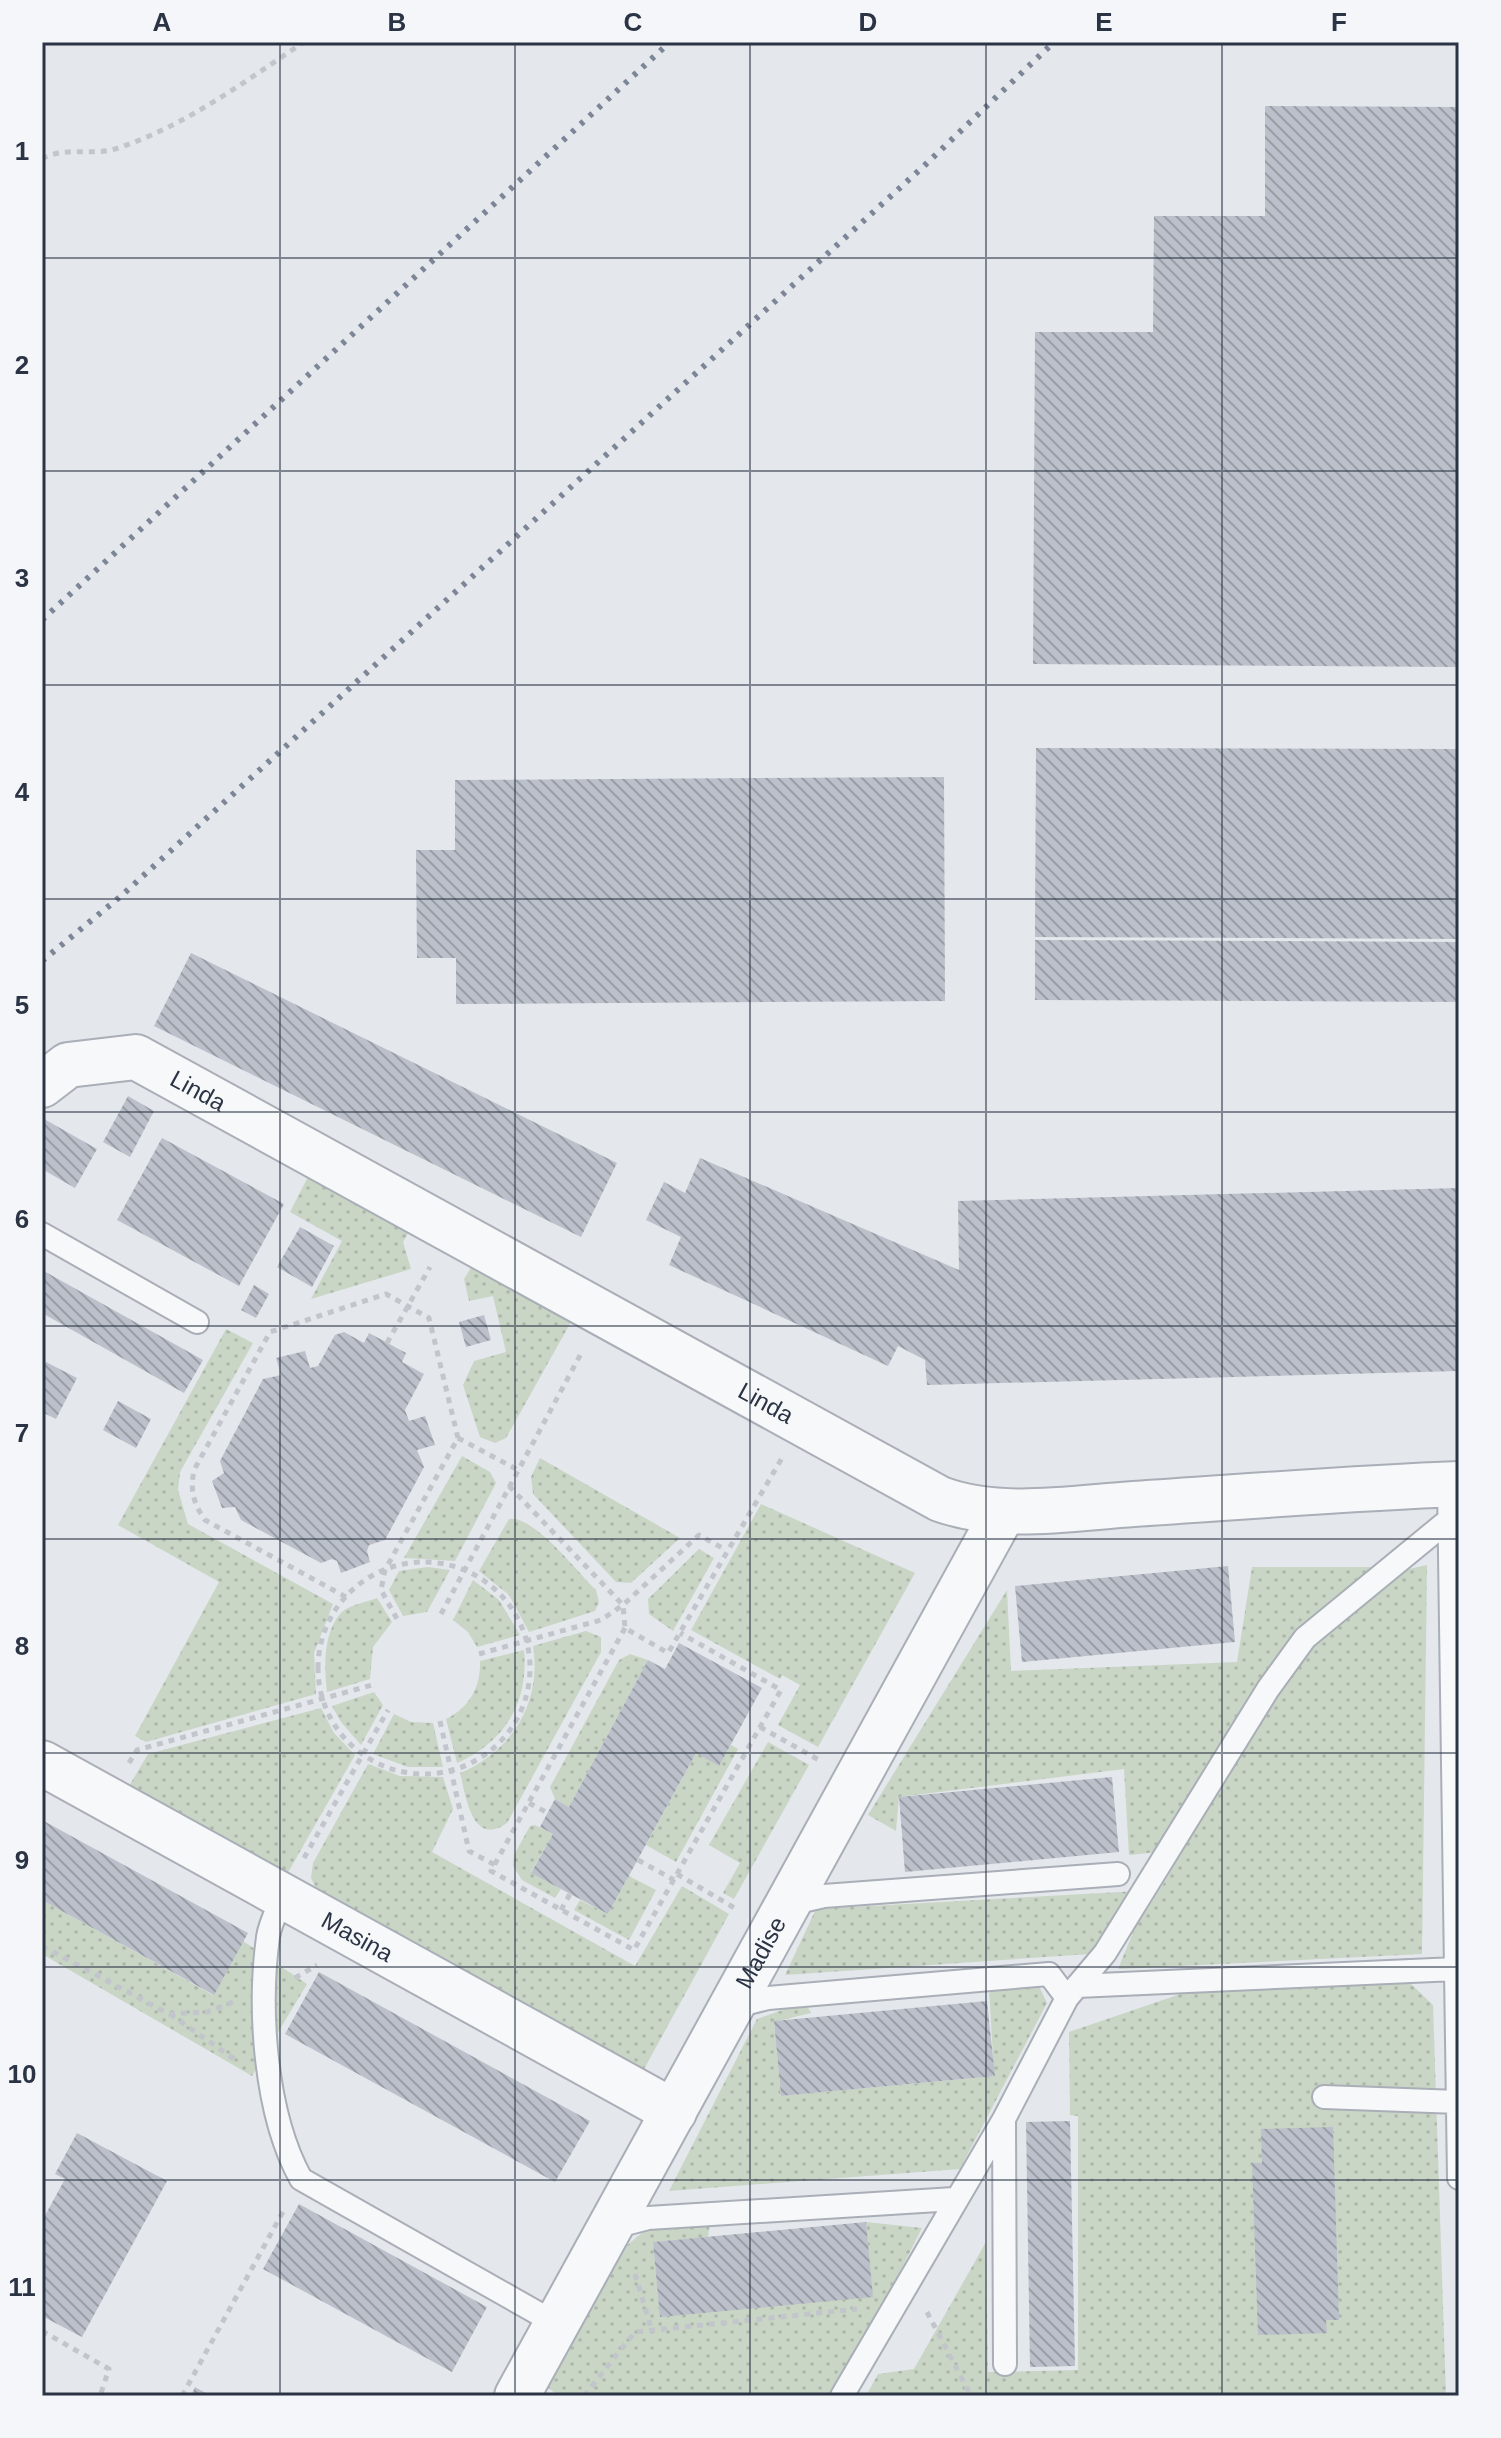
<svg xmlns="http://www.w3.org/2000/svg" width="1501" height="2438" font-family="Helvetica,sans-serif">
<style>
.grass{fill:url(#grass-dots)}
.building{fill:url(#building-back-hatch)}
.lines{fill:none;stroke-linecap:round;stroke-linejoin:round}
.lane-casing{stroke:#a9aeb7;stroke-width:26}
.street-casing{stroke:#a9aeb7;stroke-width:48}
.path{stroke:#c2c5cb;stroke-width:5;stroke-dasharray:6 6;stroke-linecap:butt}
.lane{stroke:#f7f8fa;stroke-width:22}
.street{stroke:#f7f8fa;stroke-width:44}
.rail{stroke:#7d8696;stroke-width:6;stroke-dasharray:4 8;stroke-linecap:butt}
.grid{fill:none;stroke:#2b3445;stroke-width:2;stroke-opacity:0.55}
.labels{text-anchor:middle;stroke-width:6;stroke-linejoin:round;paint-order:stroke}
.street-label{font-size:24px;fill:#2b3445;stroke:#f4f6f9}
.neatline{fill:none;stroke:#2b3445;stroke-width:3}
.grid-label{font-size:26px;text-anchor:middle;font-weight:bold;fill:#2b3445}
</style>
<defs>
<pattern id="grass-dots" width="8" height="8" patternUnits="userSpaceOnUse" patternTransform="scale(2)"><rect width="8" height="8" fill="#c9d6c5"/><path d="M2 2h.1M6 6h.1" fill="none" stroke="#adb8ab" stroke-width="1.8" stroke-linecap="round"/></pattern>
<pattern id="building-back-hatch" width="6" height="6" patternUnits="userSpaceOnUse" patternTransform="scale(2)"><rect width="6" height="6" fill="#bbc0ca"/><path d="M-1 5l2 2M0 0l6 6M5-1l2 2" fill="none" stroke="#989da6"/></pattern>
</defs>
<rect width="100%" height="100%" fill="#e4e7ec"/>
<path class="grass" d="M 313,1167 L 414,1223 L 403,1242 L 411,1269 L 311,1299 L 342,1241 L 290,1212 Z
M 477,1258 L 576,1313 L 506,1438 L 495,1443 L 480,1437 L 463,1385 L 474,1361 L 506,1352 L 493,1296 L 469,1301 L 464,1279 Z
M 226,1329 L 253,1343 L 180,1472 L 178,1490 L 188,1524 L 333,1604 L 314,1653 L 316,1694 L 146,1742 L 135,1736 L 219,1582 L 118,1525 Z
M 462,1456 L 490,1472 L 496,1483 L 455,1561 L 404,1558 Z
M 540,1458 L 680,1538 L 631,1583 L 616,1582 L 533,1494 L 531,1477 Z
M 761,1504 L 915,1573 L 818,1747 L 778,1725 L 800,1685 L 782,1675 L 780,1679 L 691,1630 Z
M 509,1519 C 534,1515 578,1573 596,1590 L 599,1602 L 595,1611 L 529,1632 L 509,1595 L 479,1571 Z
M 699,1549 L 714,1558 L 673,1631 L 649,1614 L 648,1599 Z
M 1427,1565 L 1422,1954 L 1118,1969 L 1134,1930 L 1167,1878 L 1243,1742 L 1309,1651 L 1396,1572 Z
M 428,1567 L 450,1570 L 427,1612 L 403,1616 L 389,1590 L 399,1571 Z
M 1252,1567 L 1381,1567 L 1305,1638 L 1168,1851 L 1129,1855 L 1124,1769 L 899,1797 L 896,1831 L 868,1815 L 1007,1590 L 1011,1671 L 1237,1662 Z
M 473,1580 L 499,1600 L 520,1635 L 477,1647 L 468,1632 L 453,1620 Z
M 377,1598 L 392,1622 L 373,1647 L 370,1679 L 327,1692 C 324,1668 323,1631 342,1612 C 349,1605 367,1602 377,1598 Z
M 586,1631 L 601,1637 L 601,1652 L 507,1823 C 472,1848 466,1796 460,1773 C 512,1751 542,1703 533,1646 Z
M 524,1650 C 529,1702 505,1742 457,1763 L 446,1719 C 469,1708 481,1687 480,1661 Z
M 630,1654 L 648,1660 L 569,1807 L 555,1799 L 550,1787 L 619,1660 Z
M 374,1692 L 383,1705 L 361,1745 L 341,1722 L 332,1706 Z
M 321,1708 L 334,1733 L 355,1755 L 286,1876 L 128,1788 L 148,1754 Z
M 394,1714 L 411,1722 L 433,1723 L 443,1767 L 408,1767 L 373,1754 Z
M 768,1742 L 809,1765 L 734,1899 L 723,1893 L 740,1863 L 709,1845 Z
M 731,1745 L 738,1749 L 676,1862 L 646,1845 L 696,1753 L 719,1765 Z
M 368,1764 L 400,1776 L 443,1777 L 453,1809 L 432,1852 L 635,1966 L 682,1886 L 729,1914 L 643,2071 L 318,1892 L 311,1878 L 313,1863 Z
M 535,1825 L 553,1834 L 531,1872 L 561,1889 L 555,1898 L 522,1880 L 513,1866 L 514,1855 L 530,1826 Z
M 629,1876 L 656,1890 L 629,1940 L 574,1910 L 580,1900 L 608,1914 Z
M 1138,1891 L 1105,1953 L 785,1975 L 816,1909 Z
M 42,1900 L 213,1995 L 243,1941 L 307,1984 L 252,2076 L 42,1954 Z
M 1410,1983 L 1433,2005 L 1446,2396 L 866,2396 L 878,2374 L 914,2369 L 986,2242 L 988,2372 L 1078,2370 L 1078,2116 L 1070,2115 L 1069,2032 L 1204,1986 L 1325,1987 Z
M 1038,1984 L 1047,2003 L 960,2169 L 669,2191 L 757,2019 L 805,2002 L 811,2013 L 774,2022 L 781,2096 L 994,2076 L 989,1987 Z
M 866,2222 L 922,2228 L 839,2393 L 559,2396 L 543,2384 L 610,2260 L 650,2226 L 710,2224 L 708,2237 L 653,2242 L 660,2313 L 872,2292 Z"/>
<path class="building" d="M 1265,106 L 1459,107 L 1459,667 L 1033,664 L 1035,332 L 1153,332 L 1154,216 L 1265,216 Z
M 1036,748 L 1459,749 L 1459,939 L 1035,937 Z
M 944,777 L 945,1001 L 456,1004 L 456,958 L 417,958 L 416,850 L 455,850 L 455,780 Z
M 1035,940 L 1459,942 L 1459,1002 L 1035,1000 Z
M 191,953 L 617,1163 L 581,1237 L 154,1026 Z
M 128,1096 L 154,1111 L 130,1157 L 103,1142 Z
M 44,1119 L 97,1149 L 75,1188 L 42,1169 Z
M 162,1138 L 284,1204 L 239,1286 L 117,1220 Z
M 700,1158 L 959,1270 L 958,1201 L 1459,1188 L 1459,1371 L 927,1385 L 925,1360 L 898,1346 L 888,1366 L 669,1265 L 681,1237 L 646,1220 L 664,1182 L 685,1193 Z
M 300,1227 L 334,1246 L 312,1287 L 277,1267 Z
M 42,1270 L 203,1360 L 184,1393 L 42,1313 Z
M 254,1285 L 269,1294 L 256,1318 L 241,1310 Z
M 484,1315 L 491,1340 L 466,1347 L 459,1322 Z
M 344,1332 L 364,1343 L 369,1333 L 406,1353 L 402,1362 L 424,1374 L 405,1410 L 409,1421 L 425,1416 L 435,1445 L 417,1450 L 424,1467 L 385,1540 L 369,1545 L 367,1551 L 370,1562 L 341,1573 L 337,1561 L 332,1559 L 321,1563 L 241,1520 L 235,1507 L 222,1508 L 212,1481 L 224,1473 L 220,1461 L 263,1379 L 281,1375 L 276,1358 L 305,1351 L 310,1368 L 318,1366 L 335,1335 Z
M 42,1360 L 77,1378 L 56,1419 L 42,1412 Z
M 118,1401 L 151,1419 L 136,1448 L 103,1430 Z
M 1228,1566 L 1235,1642 L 1022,1662 L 1015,1586 Z
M 679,1643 L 762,1688 L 719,1766 L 696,1753 L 608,1914 L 531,1873 L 553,1834 L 540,1827 L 555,1799 L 569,1807 L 648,1660 L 665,1669 Z
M 1112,1777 L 1119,1852 L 905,1872 L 899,1797 Z
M 42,1820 L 248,1933 L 214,1995 L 42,1900 Z
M 319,1972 L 590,2121 L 555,2182 L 285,2034 Z
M 987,2001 L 995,2076 L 781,2096 L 774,2021 Z
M 1070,2121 L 1075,2366 L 1030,2367 L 1026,2122 Z
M 1333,2127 L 1339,2320 L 1326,2320 L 1327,2333 L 1258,2335 L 1252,2163 L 1262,2163 L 1261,2129 Z
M 77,2133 L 167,2181 L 82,2337 L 42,2316 L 42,2221 L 65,2179 L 55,2174 Z
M 299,2204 L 487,2307 L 452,2372 L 263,2269 Z
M 866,2222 L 873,2297 L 660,2317 L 653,2242 Z
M 195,2387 L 211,2396 L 191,2396 Z"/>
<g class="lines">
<g class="lane-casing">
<path id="lane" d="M 42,1234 L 197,1322
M 1449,1485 L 1459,2178
M 283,1896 C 278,1909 270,1923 268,1937 C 258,2010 265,2114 301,2179 L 557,2324
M 789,1904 L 824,1896 L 1118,1874
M 1077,1986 L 1456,1969
M 1067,1998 L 1105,1953 L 1268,1689 L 1305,1638 L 1450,1519
M 732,2007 L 768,1998 L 1049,1974 L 1067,1998 L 1004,2119 L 842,2396
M 1324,2097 L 1458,2102
M 1004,2120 L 1005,2364
M 610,2228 L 648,2218 L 954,2199"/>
</g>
<g class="street-casing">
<g id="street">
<path id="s1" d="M 42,1085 L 68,1065 L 136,1057 L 940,1499 C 1000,1521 1072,1508 1134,1504 C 1242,1497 1351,1488 1459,1484"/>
<path id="s2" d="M 42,1763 L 674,2112"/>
<path id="s3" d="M 517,2396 L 1004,1511"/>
</g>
</g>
<path class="path" d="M 42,159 C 64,146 91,156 115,149 C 184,127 244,82 304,42
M 387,1343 L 430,1267
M 458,1438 L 518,1470
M 509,1486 L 623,1605 L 625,1628 L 668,1653 L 782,1458
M318 1668a106 106 0 1 1 212 0a106 106 0 1 1-212 0Z
M 346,1597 L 205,1520 C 193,1503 190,1490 194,1470 L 270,1332 L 386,1294 L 429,1318 L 458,1438 L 385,1570 L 381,1590 L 397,1619
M 441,1614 L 583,1350
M 625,1628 L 491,1871 L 634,1950 L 781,1690 L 680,1633
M 479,1654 L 601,1620 L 623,1605 L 699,1535 L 726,1550
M 440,1721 L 469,1851 L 495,1865
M 760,1727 L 819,1760
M 129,1763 L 137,1750 L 372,1685
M 529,1803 L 548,1813
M 304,1858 L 388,1710
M 638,1860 L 674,1880
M 677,1874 L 738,1910
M 561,1910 L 570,1894
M 42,1946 L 169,2014 L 207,2012 L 233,2002
M 295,1978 L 317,1965
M 170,2014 L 234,2059
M 635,2274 L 652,2331
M 927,2312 L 971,2396
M 42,2331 L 109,2369 L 100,2396
M 182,2396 L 285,2208
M 584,2396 L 635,2332 L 857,2309"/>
<use href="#lane" class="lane"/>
<use href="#street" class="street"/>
<path class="rail" d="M 42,620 L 670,42
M 42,961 L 121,896 L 925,165 L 1054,42"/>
</g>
<path class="grid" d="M 280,42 L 280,2396M 515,42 L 515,2396M 750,42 L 750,2396M 986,42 L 986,2396M 1222,42 L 1222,2396M 42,258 L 1459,258M 42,471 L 1459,471M 42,685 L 1459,685M 42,899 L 1459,899M 42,1112 L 1459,1112M 42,1326 L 1459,1326M 42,1539 L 1459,1539M 42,1753 L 1459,1753M 42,1967 L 1459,1967M 42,2180 L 1459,2180"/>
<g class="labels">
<g class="street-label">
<text dy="8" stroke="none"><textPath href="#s1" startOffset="172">Linda</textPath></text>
<text dy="8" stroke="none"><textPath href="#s1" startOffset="820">Linda</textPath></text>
<text dy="8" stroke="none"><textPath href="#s2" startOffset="360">Masina</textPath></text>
<text dy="8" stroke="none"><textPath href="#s3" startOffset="506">Madise</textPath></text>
</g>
</g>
<rect width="1501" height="2438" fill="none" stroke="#f4f6f9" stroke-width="88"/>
<rect x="44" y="44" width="1413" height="2350" class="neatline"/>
<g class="grid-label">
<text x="162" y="31">A</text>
<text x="397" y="31">B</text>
<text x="633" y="31">C</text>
<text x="868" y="31">D</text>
<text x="1104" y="31">E</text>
<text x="1339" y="31">F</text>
<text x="22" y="160">1</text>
<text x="22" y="374">2</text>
<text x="22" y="587">3</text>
<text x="22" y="801">4</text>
<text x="22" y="1014">5</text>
<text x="22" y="1228">6</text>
<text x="22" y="1442">7</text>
<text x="22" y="1655">8</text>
<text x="22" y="1869">9</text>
<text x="22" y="2083">10</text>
<text x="22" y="2296">11</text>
</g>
</svg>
